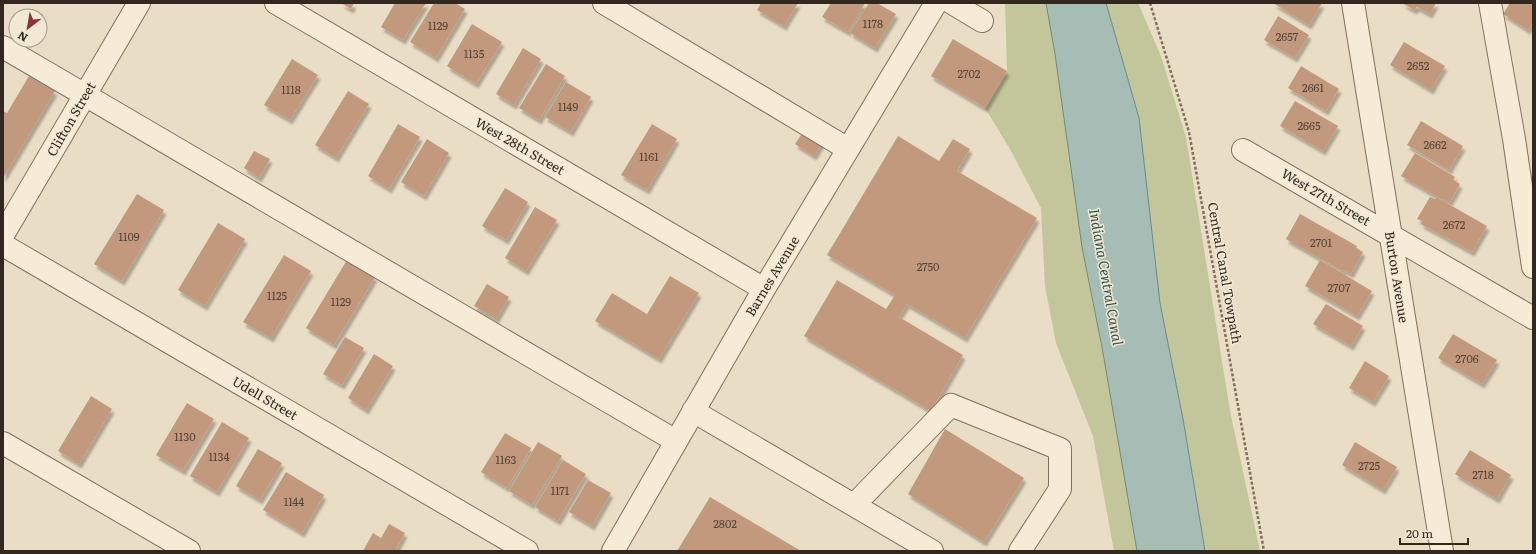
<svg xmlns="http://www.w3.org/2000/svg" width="1536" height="554" font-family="Literata,serif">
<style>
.green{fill:#c2c69a}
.water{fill:#a6bdb5;stroke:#6e8a82}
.building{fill:#c3997e;filter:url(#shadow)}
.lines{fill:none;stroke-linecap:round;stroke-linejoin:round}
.minor-casing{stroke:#826f5d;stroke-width:24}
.path{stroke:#826f5d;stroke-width:2.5;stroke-dasharray:3 2;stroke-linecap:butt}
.minor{stroke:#f5ebd7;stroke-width:22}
.labels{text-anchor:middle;stroke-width:3;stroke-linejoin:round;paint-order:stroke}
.number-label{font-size:11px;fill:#574437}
.street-label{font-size:13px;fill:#33281f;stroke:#f1e8d3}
.water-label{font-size:14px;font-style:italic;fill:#30514e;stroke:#f1e8d3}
</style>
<defs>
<filter id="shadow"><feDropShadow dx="2.5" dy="4.5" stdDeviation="1" flood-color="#0004"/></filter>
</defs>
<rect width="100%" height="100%" fill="#e9ddc5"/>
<path class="green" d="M 1005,3 L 1046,3 L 1055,54 L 1082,247 L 1102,347 L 1137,551 L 1114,551 L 1093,436 L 1056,343 L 1045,286 L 1041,208 L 1010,149 L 985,108 L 1007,71 Z
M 1106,3 L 1138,3 L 1161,56 L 1186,137 L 1230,411 L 1260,551 L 1205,551 L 1183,419 L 1160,303 L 1139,118 Z"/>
<path class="water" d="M 1046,3 L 1106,3 L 1139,118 L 1160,303 L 1183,419 L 1205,551 L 1137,551 L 1102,347 L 1082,247 L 1055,54 Z"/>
<path class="building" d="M 341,3 L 354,3 L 351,9 Z
M 395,3 L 426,3 L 403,40 L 381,27 Z
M 434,3 L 455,3 L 465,9 L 436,58 L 410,42 Z
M 761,3 L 798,3 L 784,26 L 757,10 Z
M 831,3 L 865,3 L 848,32 L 822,17 Z
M 869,3 L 877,3 L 896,14 L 875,48 L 850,33 Z
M 1273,3 L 1322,3 L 1309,25 Z
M 1402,3 L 1436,3 L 1430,14 L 1417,7 L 1414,10 Z
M 1510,3 L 1533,3 L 1533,22 L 1528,30 L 1503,14 Z
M 1278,16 L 1309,35 L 1295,58 L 1264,40 Z
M 472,24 L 502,42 L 476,84 L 447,66 Z
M 953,39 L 1007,71 L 985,108 L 931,76 Z
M 1404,42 L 1445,66 L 1431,90 L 1390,65 Z
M 523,48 L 541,59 L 514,105 L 496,94 Z
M 292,59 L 318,75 L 290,120 L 264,105 Z
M 546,64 L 565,76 L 539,120 L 519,108 Z
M 1301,66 L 1339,89 L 1326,111 L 1288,88 Z
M 29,76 L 55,91 L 3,178 L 3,111 L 7,113 Z
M 566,82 L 591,97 L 571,132 L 545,117 Z
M 348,91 L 369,104 L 336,158 L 315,145 Z
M 1295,101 L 1338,126 L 1323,151 L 1280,126 Z
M 1421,121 L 1463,146 L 1449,170 L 1407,145 Z
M 398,124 L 420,137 L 389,189 L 368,176 Z
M 652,124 L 677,139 L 647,190 L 621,175 Z
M 805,129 L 823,141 L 814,156 L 795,144 Z
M 898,136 L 939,161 L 953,139 L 970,149 L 957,171 L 1037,218 L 965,338 L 907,304 L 899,317 L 963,355 L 931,411 L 804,336 L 837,280 L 886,309 L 895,295 L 827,255 Z
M 427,139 L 449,153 L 424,196 L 401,182 Z
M 254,151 L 270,159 L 259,178 L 244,168 Z
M 1415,153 L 1455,177 L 1453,180 L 1460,184 L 1450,202 L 1444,199 L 1443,200 L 1401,176 Z
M 505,188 L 528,202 L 506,240 L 482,226 Z
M 137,194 L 164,210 L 122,281 L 94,264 Z
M 1430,197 L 1435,199 L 1436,197 L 1487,226 L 1472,252 L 1421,224 L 1422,221 L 1417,219 Z
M 535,207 L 557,220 L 526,271 L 505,258 Z
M 1300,214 L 1357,246 L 1356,248 L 1363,252 L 1351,274 L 1343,270 L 1342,271 L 1286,239 Z
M 218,223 L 245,239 L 205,306 L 178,290 Z
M 284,255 L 311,271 L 271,338 L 243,322 Z
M 347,260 L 375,277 L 334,345 L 306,328 Z
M 1320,260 L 1372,291 L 1357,316 L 1305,286 Z
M 670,276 L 699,293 L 659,359 L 595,321 L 612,293 L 647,314 Z
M 487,284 L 509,297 L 496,319 L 474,306 Z
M 1326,304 L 1363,326 L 1351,346 L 1313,324 Z
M 1453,334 L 1497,360 L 1482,384 L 1438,358 Z
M 345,337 L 364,348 L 342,385 L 323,374 Z
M 374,354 L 393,366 L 366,410 L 348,398 Z
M 1365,361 L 1389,376 L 1373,402 L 1349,388 Z
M 91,396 L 112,409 L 79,464 L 58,451 Z
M 187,403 L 214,419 L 183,471 L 156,455 Z
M 222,422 L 249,438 L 217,492 L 190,476 Z
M 945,429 L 1024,478 L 984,542 L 908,494 Z
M 505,433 L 531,448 L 507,488 L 481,472 Z
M 538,442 L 562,456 L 532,505 L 509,491 Z
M 1355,442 L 1397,467 L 1383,490 L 1342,465 Z
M 258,449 L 282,463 L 260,500 L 236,486 Z
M 1470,450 L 1511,475 L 1497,499 L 1455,474 Z
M 563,460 L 586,474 L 558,521 L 535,507 Z
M 286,472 L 324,495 L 302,533 L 263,510 Z
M 588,480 L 611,493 L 592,526 L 569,512 Z
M 710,497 L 801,551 L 677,551 Z
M 389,524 L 405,533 L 395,551 L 363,551 L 373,533 L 381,538 Z"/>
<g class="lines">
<g class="minor-casing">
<path id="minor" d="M 276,3 L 764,289
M 604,3 L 848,149
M 952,3 L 982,21
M 1353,3 L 1442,551
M 1490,3 L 1514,139 L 1533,267
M 3,47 L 676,441
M 1243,150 L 1533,318
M 3,235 L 139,3
M 3,245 L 527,551
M 693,411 L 932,551
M 3,443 L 189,551
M 854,505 L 951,405 L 1060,449 L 1060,489 L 1020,551
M 613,551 L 764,289 L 936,3"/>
</g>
<path class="path" d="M 1150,3 L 1189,132 L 1264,551"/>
<use href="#minor" class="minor"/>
</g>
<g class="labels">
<g class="number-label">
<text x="873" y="28">1178</text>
<text x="438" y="30">1129</text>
<text x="1287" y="41">2657</text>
<text x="474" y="58">1135</text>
<text x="1418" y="70">2652</text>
<text x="969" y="78">2702</text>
<text x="1313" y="92">2661</text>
<text x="291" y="94">1118</text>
<text x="568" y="111">1149</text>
<text x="1309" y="130">2665</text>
<text x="1435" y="149">2662</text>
<text x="649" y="161">1161</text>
<text x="1454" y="229">2672</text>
<text x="129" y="241">1109</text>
<text x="1321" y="247">2701</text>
<text x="928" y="271">2750</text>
<text x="1339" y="292">2707</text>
<text x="277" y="300">1125</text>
<text x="341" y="306">1129</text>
<text x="1467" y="363">2706</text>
<text x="185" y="441">1130</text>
<text x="219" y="461">1134</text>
<text x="506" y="464">1163</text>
<text x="1369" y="470">2725</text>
<text x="1483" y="479">2718</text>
<text x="560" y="495">1171</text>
<text x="294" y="506">1144</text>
<text x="725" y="528">2802</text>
</g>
<g class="street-label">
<text transform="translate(71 119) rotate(-60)" y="5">Clifton Street</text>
<text transform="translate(520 146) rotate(30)" y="5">West 28th Street</text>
<text transform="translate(1326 197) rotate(30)" y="5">West 27th Street</text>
<text transform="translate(1225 273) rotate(80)" y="5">Central Canal Towpath</text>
<text transform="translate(772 276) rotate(-59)" y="5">Barnes Avenue</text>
<text transform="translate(1397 277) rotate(81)" y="5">Burton Avenue</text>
<text transform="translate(265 398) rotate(30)" y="5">Udell Street</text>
</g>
<g class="water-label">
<text transform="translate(1106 277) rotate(80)" y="5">Indiana Central Canal</text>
</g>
</g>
<rect width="1536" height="554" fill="none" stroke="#33281f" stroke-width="8"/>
<g transform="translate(28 28) rotate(211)"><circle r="19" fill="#f1e8d3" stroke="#a59b8b"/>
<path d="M0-3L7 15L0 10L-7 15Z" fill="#8a3337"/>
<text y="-6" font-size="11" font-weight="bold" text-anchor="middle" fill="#33281f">N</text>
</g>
<path d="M1400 538v6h68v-6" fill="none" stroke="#33281f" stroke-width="2"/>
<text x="1406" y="538" font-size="12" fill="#33281f" stroke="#f1e8d3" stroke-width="3" paint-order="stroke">20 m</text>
</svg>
